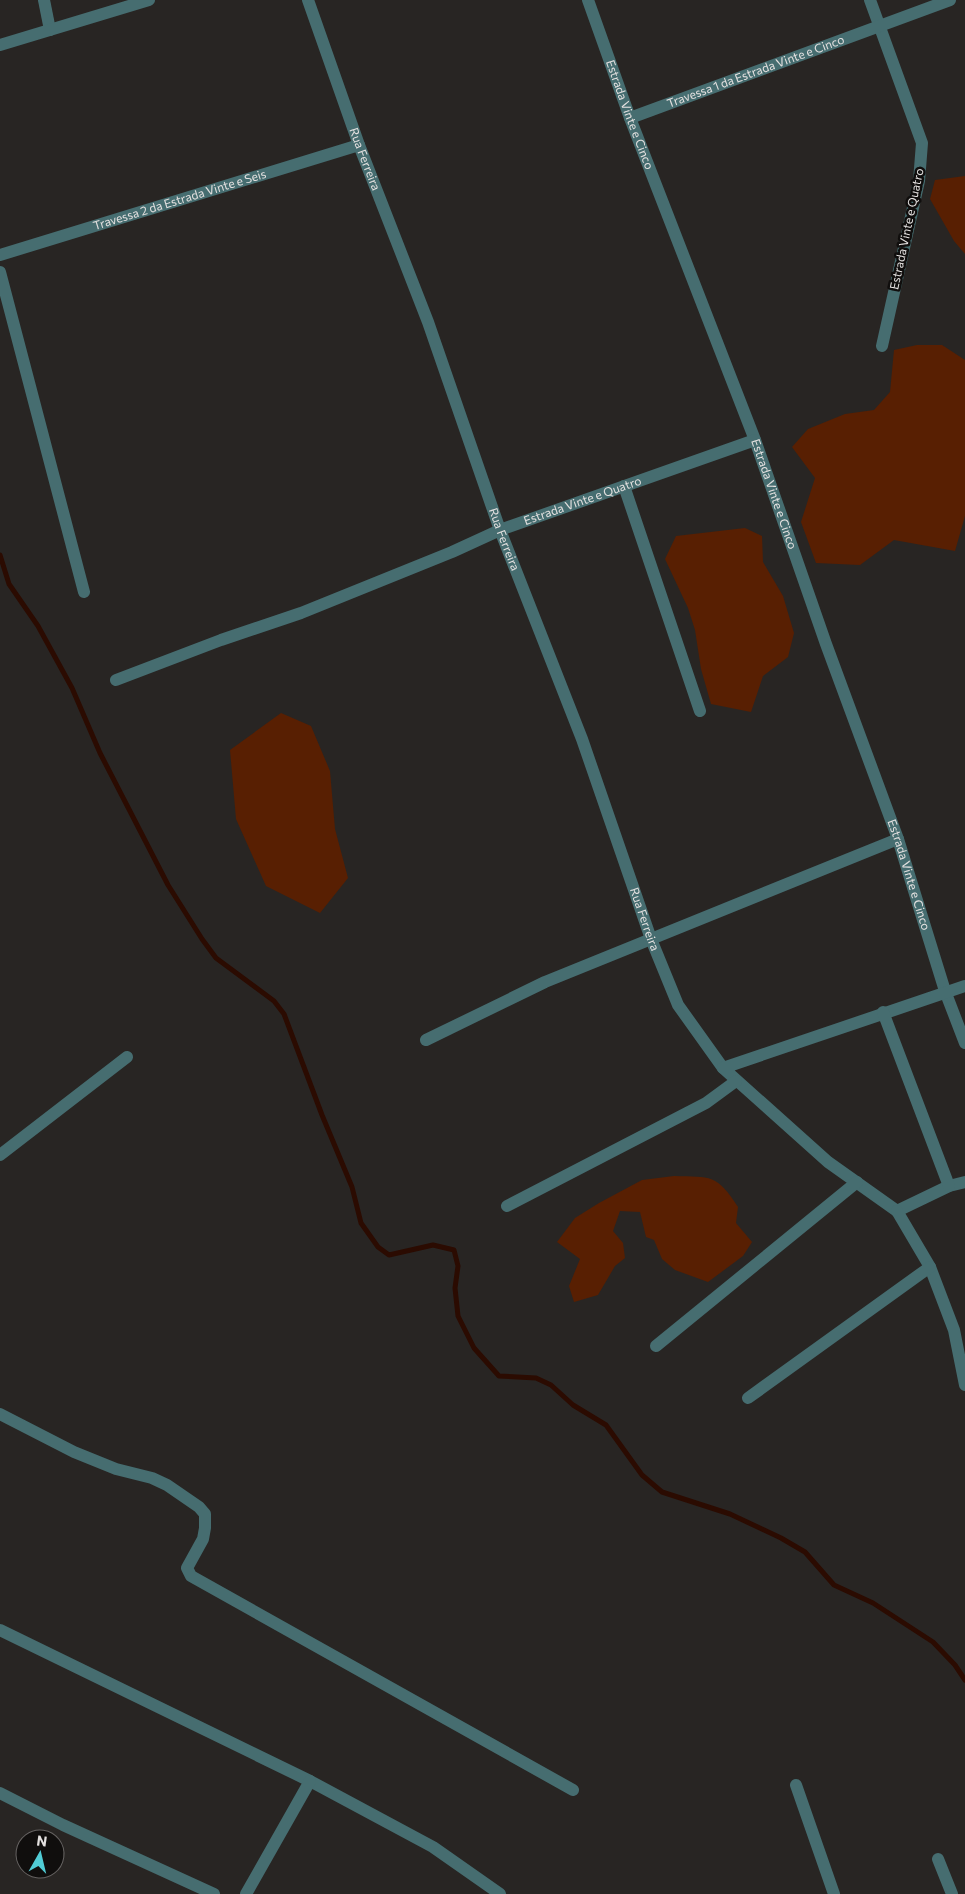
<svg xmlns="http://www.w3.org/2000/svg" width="965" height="1894" font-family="Commissioner,sans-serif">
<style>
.green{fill:#581f02}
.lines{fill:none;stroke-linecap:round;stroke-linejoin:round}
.stream{stroke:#2b0b01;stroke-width:5}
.minor{stroke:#466d70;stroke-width:12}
.labels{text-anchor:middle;stroke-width:5;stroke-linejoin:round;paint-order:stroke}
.street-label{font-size:12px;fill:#e4e1e0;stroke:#100e0d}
</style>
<rect width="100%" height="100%" fill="#282523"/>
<path class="green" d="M 965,176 L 965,254 L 954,241 L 930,199 L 935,180 Z
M 917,345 L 942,345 L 965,360 L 965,516 L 955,551 L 894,540 L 860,565 L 816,563 L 801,522 L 815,478 L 792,447 L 808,429 L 845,414 L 874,410 L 890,392 L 894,350 Z
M 745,528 L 762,536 L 763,562 L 783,596 L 794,633 L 788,657 L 763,676 L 751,712 L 711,704 L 701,669 L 695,630 L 688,608 L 665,559 L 676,536 Z
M 281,713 L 311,726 L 330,771 L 335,829 L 348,878 L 320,913 L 266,886 L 236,819 L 230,750 Z
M 674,1176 C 711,1177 717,1174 738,1207 L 736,1223 L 752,1242 L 743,1256 L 708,1282 L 675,1270 L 662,1259 L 654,1240 L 646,1237 L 640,1212 L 620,1211 L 613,1231 L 623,1243 L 625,1258 L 615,1266 L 598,1295 L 574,1302 L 569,1286 L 580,1259 L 557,1242 L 575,1218 L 599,1203 L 642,1180 Z"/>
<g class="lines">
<path class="stream" d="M 0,555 L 9,584 L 38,626 L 72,688 L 100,753 L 168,885 L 202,939 L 216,958 L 274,1001 L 284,1014 L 322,1115 L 352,1187 L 361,1223 L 378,1247 L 389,1255 L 433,1245 L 454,1250 L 458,1266 L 455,1288 L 458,1316 L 474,1348 L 499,1376 L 536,1378 L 551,1385 L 573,1405 L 606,1425 L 642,1475 L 662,1492 L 730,1514 L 781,1538 L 805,1552 L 834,1585 L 873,1603 L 933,1642 L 955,1665 L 965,1680"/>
<g class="minor">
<path d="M 44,0 L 50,30"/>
<path id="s1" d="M 308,0 L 359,145 L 428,322 L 500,530 L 582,739 L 651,939 L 678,1005 L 723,1068"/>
<path id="s2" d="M 588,0 L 630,118 L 755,440 L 826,644 L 898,839 L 945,991 L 965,1043"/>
<path d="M 870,0 L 922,143 L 919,181 L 882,346"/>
<path d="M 0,45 L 149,0"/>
<path id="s3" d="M 630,118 L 950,0"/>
<path id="s4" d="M 0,255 L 359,145"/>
<path d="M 0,272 L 84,592"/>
<path d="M 624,486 L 700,711"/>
<path id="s5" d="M 116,680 L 221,640 L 301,613 L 452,552 L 500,530 L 755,440"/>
<path d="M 965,986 L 723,1068 L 828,1162 L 897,1211 L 949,1186 L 965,1182"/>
<path d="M 883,1012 L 949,1186"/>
<path d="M 426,1040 L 545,982 L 898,839"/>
<path d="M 0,1155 L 127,1057"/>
<path d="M 507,1206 L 706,1103 L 736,1081"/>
<path d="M 897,1211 L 930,1267 L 954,1330 L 965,1385"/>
<path d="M 656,1346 L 857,1182"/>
<path d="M 748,1398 L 930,1267"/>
<path d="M 0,1414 L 74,1452 L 116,1469 L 152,1478 L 167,1485 L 199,1507 L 205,1514 L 205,1528 L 203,1539 L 187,1568 L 191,1576 L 573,1790"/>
<path d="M 0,1630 L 310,1781 L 433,1847 L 500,1894"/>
<path d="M 796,1785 L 834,1894"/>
<path d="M 0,1793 L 63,1825 L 214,1894"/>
<path d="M 938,1859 L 952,1894"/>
<path d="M 246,1894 L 310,1781"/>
</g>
</g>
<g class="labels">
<g class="street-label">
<text dy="4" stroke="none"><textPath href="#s3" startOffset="134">Travessa 1 da Estrada Vinte e Cinco</textPath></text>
<text dy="4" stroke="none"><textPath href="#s2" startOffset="122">Estrada Vinte e Cinco</textPath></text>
<text dy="4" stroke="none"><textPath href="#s1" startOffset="169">Rua Ferreira</textPath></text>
<text dy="4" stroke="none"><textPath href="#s4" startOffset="188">Travessa 2 da Estrada Vinte e Seis</textPath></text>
<text transform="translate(907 229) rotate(-78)" y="4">Estrada Vinte e Quatro</text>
<text dy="4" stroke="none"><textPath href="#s2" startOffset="528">Estrada Vinte e Cinco</textPath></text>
<text dy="4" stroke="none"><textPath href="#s5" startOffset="500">Estrada Vinte e Quatro</textPath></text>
<text dy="4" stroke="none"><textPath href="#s1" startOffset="574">Rua Ferreira</textPath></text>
<text dy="4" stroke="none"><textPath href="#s2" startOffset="932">Estrada Vinte e Cinco</textPath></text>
<text dy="4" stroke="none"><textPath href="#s1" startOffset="979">Rua Ferreira</textPath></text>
</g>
</g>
<g transform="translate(40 1854) rotate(8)"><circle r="24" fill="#100e0d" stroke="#656261"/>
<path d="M0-4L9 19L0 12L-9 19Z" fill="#51ccd5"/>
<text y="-8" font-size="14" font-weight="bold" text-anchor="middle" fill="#e4e1e0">N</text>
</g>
</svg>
